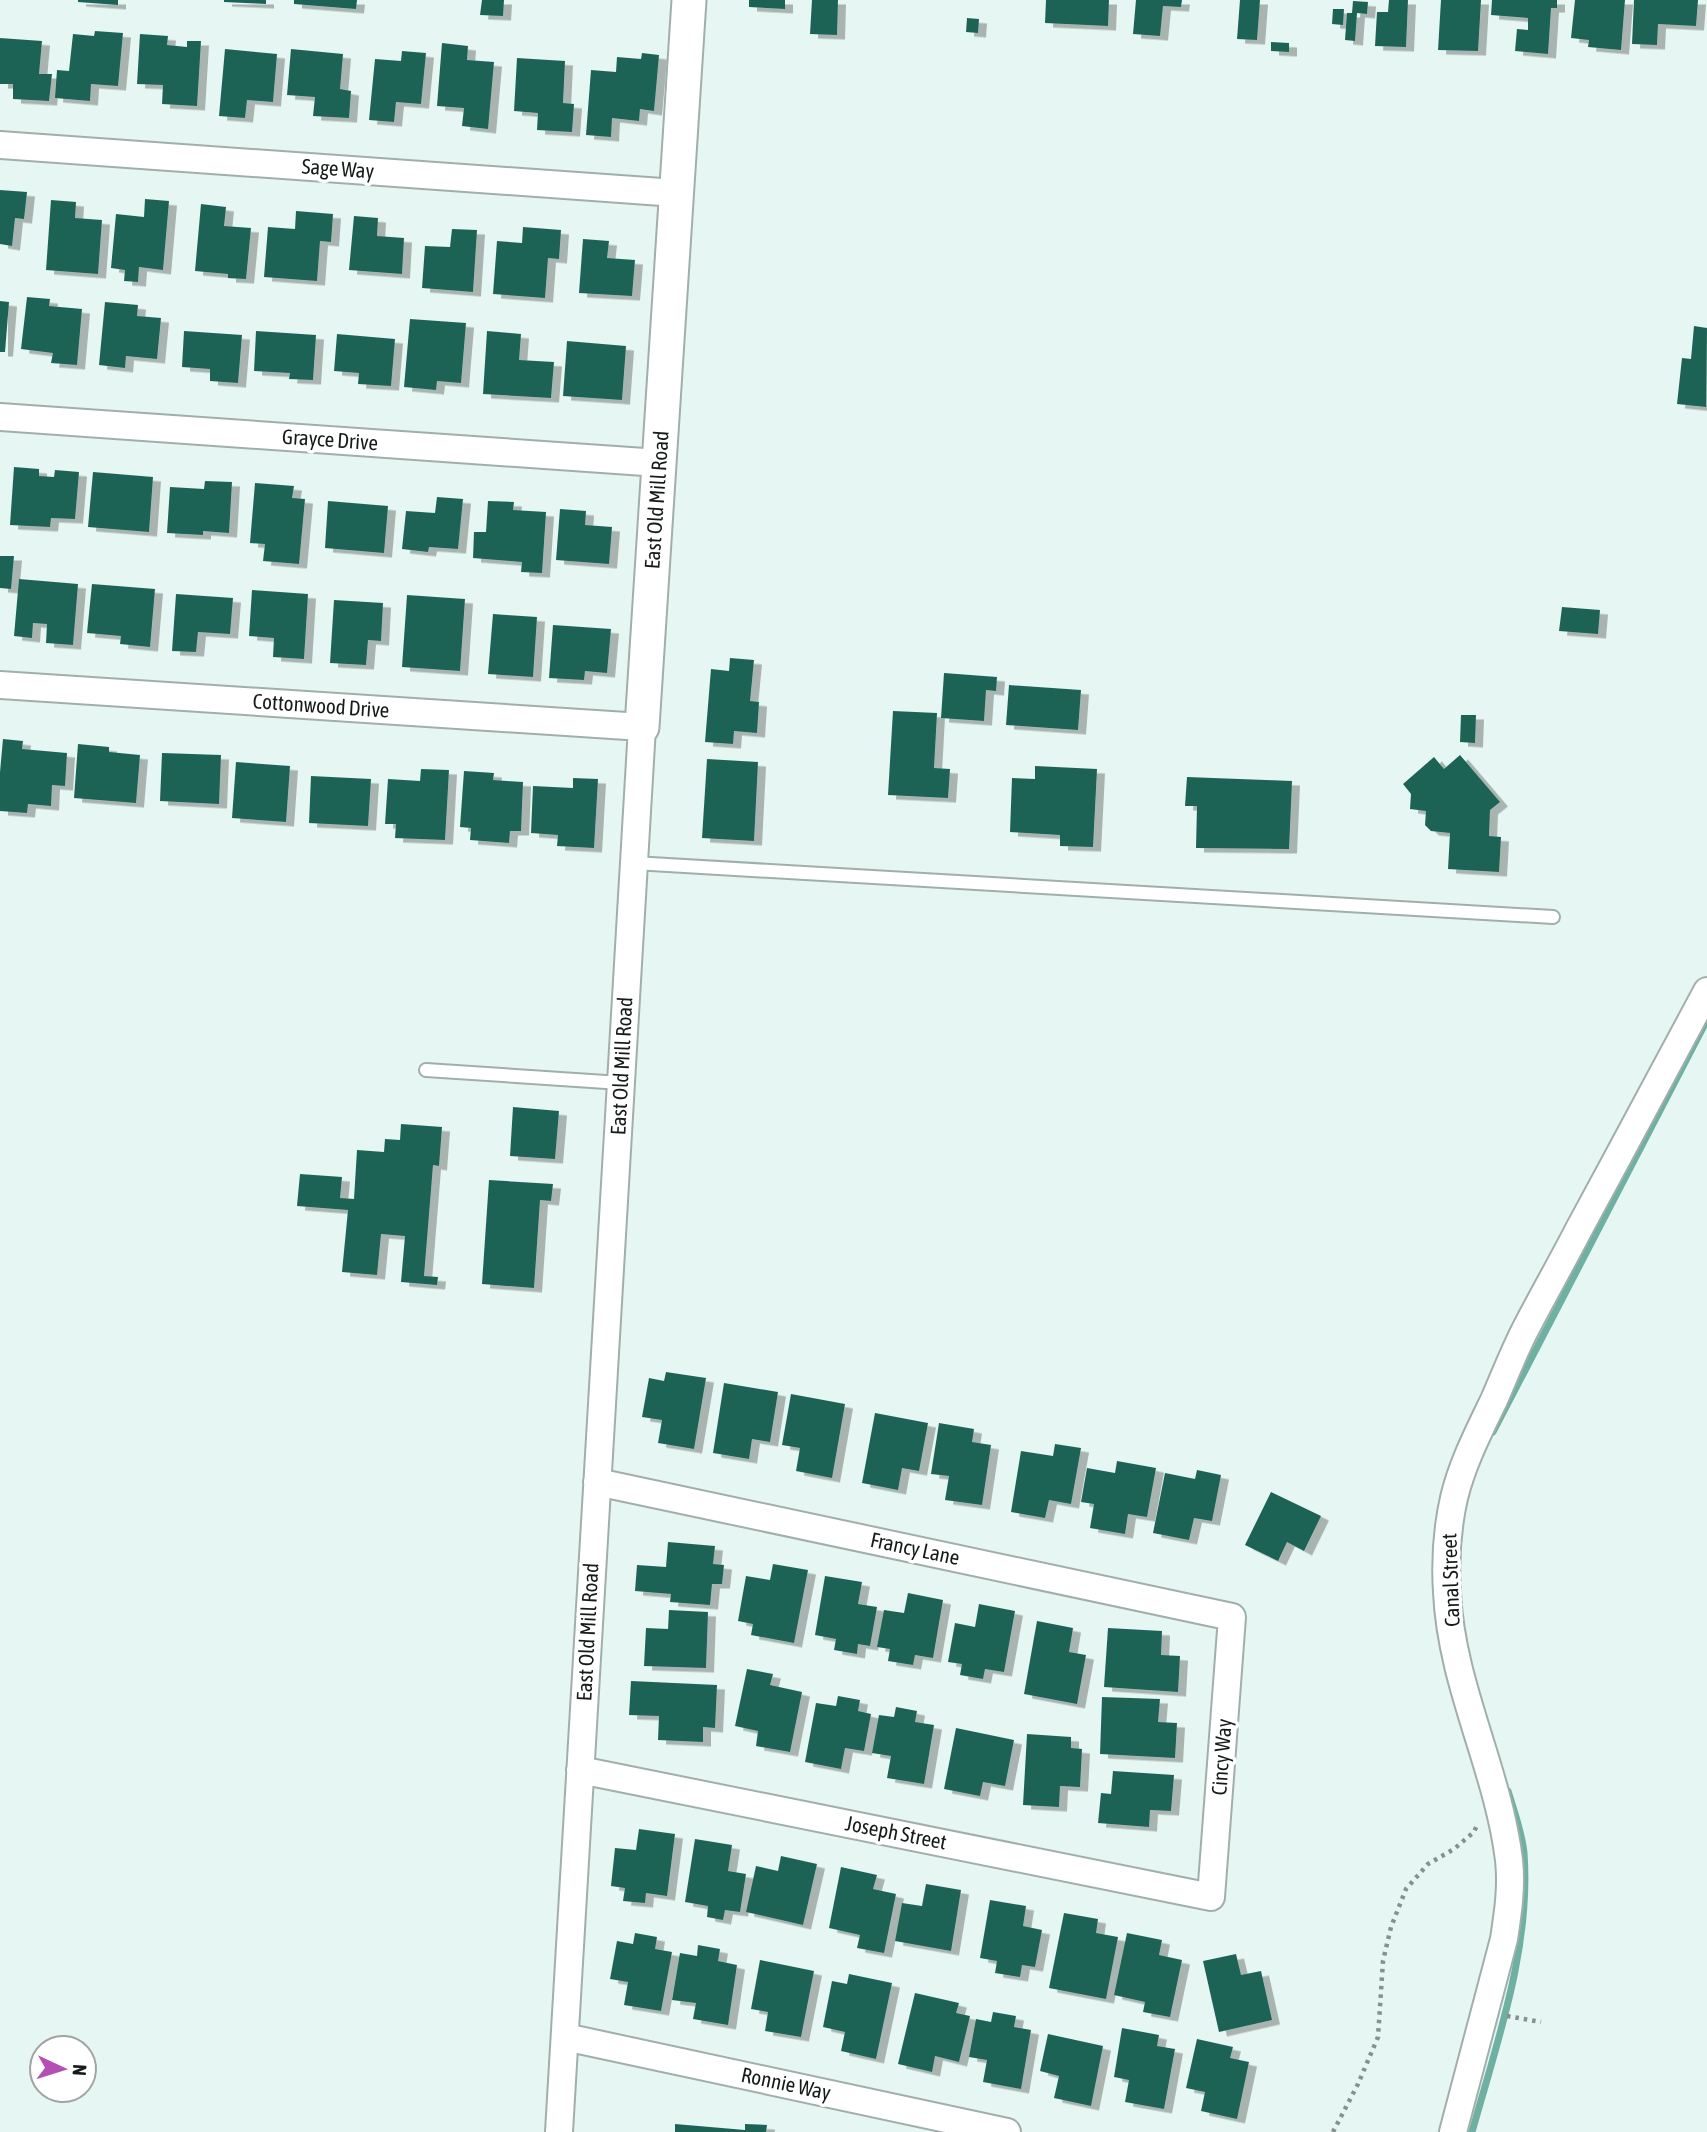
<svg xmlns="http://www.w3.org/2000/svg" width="1707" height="2132" font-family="'Asap Condensed',sans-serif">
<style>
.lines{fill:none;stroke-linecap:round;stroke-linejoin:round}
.stream{stroke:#6eb0a1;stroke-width:7}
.building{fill:#1f6457;filter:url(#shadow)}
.service-casing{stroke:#a0afab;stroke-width:16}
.minor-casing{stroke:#a0afab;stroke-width:30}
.tertiary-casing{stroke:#a0afab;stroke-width:37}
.path{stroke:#86908e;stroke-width:4.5;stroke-dasharray:3.5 5;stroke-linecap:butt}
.service{stroke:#fff;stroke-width:12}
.minor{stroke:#fff;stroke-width:26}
.tertiary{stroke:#fff;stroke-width:33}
.labels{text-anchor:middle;stroke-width:7;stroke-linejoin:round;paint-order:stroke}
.street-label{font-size:21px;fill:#161b1a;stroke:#fff}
</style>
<defs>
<filter id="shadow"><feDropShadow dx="8" dy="4.5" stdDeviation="0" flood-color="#0004"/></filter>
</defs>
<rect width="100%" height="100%" fill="#e6f6f2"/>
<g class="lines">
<path class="stream" d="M 1493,1432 L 1707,1020
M 1472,2132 C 1497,2042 1531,1948 1524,1853 C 1522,1832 1514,1811 1508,1791"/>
</g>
<path class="building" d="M 78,0 L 118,0 L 118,5 L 78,2 Z
M 224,0 L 266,0 L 266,4 L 224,2 Z
M 294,0 L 357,0 L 356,9 L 294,4 Z
M 482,0 L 504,0 L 503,16 L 480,15 Z
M 749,0 L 785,0 L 785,9 L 749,7 Z
M 812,0 L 838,0 L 837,35 L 810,34 Z
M 1046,0 L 1109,0 L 1108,26 L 1045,23 Z
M 1136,0 L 1182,0 L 1181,7 L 1163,6 L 1160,36 L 1133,34 Z
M 1240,0 L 1260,0 L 1257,40 L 1237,39 Z
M 1389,0 L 1408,0 L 1406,47 L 1375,46 L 1377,12 L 1388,12 Z
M 1441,0 L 1481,0 L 1478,51 L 1438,50 Z
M 1492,0 L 1557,0 L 1557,8 L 1551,8 L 1548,54 L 1515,51 L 1517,29 L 1528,30 L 1528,18 L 1491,15 Z
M 1575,0 L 1625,0 L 1621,50 L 1588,47 L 1589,40 L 1571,38 Z
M 1634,0 L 1698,0 L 1696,26 L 1658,24 L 1657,45 L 1632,44 Z
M 1353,1 L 1368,2 L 1367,14 L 1357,13 L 1355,41 L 1345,40 L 1347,13 L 1352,13 Z
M 1333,9 L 1344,9 L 1343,25 L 1332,24 Z
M 967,18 L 979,19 L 978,33 L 966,32 Z
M 95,31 L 123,33 L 118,86 L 91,84 L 90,101 L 55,98 L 57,70 L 69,71 L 73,34 L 94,36 Z
M 140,34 L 168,36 L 167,45 L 187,47 L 187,41 L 201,41 L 197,106 L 162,104 L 163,85 L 137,84 Z
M 0,38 L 42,41 L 39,74 L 52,74 L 49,101 L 13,99 L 13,84 L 0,84 Z
M 1271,42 L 1289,43 L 1289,52 L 1271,51 Z
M 442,43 L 468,46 L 467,60 L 494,62 L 488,129 L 462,126 L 464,108 L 437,106 Z
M 225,49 L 277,54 L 273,102 L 247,100 L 245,118 L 219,116 Z
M 291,49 L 343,54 L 340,89 L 351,91 L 349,118 L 313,116 L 315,97 L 287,95 Z
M 402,51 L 426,53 L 421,104 L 396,102 L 394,122 L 369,120 L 375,59 L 401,61 Z
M 642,53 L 659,55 L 654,111 L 640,109 L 639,121 L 612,118 L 611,137 L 586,135 L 591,70 L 616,72 L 617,57 L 641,59 Z
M 517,58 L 565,61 L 563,103 L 574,104 L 572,132 L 537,130 L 538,113 L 514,111 Z
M 0,190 L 27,192 L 24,219 L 15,218 L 12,246 L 0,244 Z
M 145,199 L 169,201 L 163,270 L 139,267 L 138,282 L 124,281 L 125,270 L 111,268 L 116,214 L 144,217 Z
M 51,200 L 76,202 L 75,218 L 102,220 L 98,274 L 46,270 Z
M 201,204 L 226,207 L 224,226 L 251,228 L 246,279 L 228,278 L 228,274 L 195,271 Z
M 296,211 L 333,214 L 331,242 L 320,241 L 317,281 L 264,277 L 268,227 L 295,229 Z
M 354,216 L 378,218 L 377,236 L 404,238 L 402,274 L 349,270 Z
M 523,227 L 561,230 L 559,259 L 548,258 L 545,298 L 493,294 L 497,241 L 522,243 Z
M 452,229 L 477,230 L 473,292 L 422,288 L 425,246 L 450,247 Z
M 583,239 L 609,241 L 607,258 L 635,260 L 632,296 L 579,293 Z
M 27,297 L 50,299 L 49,306 L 82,309 L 77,365 L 51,363 L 53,353 L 21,349 Z
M 0,301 L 9,302 L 5,352 L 0,352 Z
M 105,302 L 138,305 L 137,316 L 161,318 L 157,359 L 126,356 L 125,368 L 99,365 Z
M 410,319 L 466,323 L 461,383 L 437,381 L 436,390 L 404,387 Z
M 1694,326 L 1707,328 L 1706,407 L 1677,404 L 1682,358 L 1691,359 Z
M 184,331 L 242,335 L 238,383 L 210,381 L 210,369 L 182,367 Z
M 256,331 L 316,335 L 313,380 L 289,379 L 290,373 L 254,371 Z
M 487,331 L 521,334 L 519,360 L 554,362 L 551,398 L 483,394 Z
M 337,334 L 395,339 L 391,386 L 358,384 L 359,373 L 334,371 Z
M 567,341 L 626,346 L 622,400 L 563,396 Z
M 14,467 L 39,469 L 39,476 L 54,477 L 55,470 L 79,472 L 75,519 L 51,518 L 50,527 L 10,525 Z
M 93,472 L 153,477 L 149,532 L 88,527 Z
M 205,481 L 232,482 L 229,533 L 203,531 L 203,535 L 167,533 L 170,487 L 204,489 Z
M 255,483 L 294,486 L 292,498 L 305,499 L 299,564 L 263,561 L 265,544 L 250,543 Z
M 437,497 L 463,499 L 458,549 L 429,547 L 428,552 L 402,549 L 406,511 L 435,513 Z
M 328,501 L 388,506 L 384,553 L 325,548 Z
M 488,501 L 514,502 L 513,510 L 546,512 L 542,573 L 521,572 L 522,562 L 473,558 L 474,532 L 486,532 Z
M 560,509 L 586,511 L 585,525 L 612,527 L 609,564 L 556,560 Z
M 0,556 L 14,556 L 11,589 L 0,588 Z
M 19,579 L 78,584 L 73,645 L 46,643 L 47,624 L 33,623 L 32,638 L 14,636 Z
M 92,584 L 155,589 L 150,647 L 120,644 L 121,636 L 87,633 Z
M 252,590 L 308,594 L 304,659 L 273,657 L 274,638 L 249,636 Z
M 176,594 L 233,598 L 230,634 L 198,632 L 196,652 L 172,651 Z
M 407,595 L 465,599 L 460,671 L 402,667 Z
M 334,600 L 383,603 L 381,641 L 368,640 L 366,665 L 330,663 Z
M 1562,607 L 1600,610 L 1598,634 L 1559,631 Z
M 493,614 L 537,617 L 533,677 L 488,674 Z
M 553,625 L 611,629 L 607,673 L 585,671 L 584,680 L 549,678 Z
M 730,658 L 754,660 L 750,701 L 759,702 L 757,733 L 734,731 L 733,744 L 705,742 L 711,669 L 729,671 Z
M 944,673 L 997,677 L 996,691 L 986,690 L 984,721 L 941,718 Z
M 1009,685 L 1081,690 L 1078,730 L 1006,725 Z
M 893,711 L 937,713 L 934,768 L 950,769 L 948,798 L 888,795 Z
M 1461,715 L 1476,715 L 1475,743 L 1460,742 Z
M 3,739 L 23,741 L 22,749 L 67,753 L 65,786 L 52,785 L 51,806 L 28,804 L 27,813 L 0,811 L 0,772 Z
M 78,744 L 109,747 L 109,752 L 140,755 L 136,803 L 74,798 Z
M 162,753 L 221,755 L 219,804 L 160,801 Z
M 1460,755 L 1500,802 L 1490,810 L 1489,836 L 1501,837 L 1499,872 L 1448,869 L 1450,833 L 1431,831 L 1425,825 L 1426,811 L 1410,809 L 1411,794 L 1403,784 L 1434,757 L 1444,769 Z
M 707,759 L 758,762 L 754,841 L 702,838 Z
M 236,762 L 290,766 L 286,822 L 232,818 Z
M 1035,766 L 1097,769 L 1093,847 L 1060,846 L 1060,835 L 1010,832 L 1012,778 L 1035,779 Z
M 421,769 L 449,770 L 445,840 L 395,838 L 396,824 L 385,824 L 388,779 L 420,781 Z
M 464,771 L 494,773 L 493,780 L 523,782 L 521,831 L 510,831 L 509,843 L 470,840 L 471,828 L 460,827 Z
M 311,776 L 371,779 L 368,826 L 309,823 Z
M 1187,777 L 1292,781 L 1289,849 L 1196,848 L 1197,806 L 1185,806 Z
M 573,778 L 598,779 L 594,848 L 557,846 L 558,835 L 531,833 L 533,786 L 573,788 Z
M 513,1107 L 559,1111 L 555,1159 L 510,1156 Z
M 401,1124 L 442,1127 L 439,1166 L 433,1165 L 424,1276 L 438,1277 L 437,1285 L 401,1282 L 405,1236 L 381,1234 L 377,1275 L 342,1272 L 348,1210 L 297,1206 L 300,1174 L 342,1177 L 340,1198 L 354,1199 L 357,1150 L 384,1152 L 385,1139 L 400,1140 Z
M 489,1180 L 553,1184 L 551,1201 L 540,1200 L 534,1288 L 482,1284 Z
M 666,1372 L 706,1378 L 694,1449 L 658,1443 L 662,1420 L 642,1417 L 649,1378 L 664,1381 Z
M 724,1383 L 778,1392 L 770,1442 L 752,1439 L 749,1459 L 713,1453 Z
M 791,1394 L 845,1404 L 832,1478 L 796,1471 L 800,1448 L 782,1445 Z
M 875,1413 L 928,1423 L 919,1471 L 902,1468 L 898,1490 L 862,1483 Z
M 939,1423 L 974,1429 L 972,1442 L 991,1445 L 982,1505 L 945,1500 L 949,1476 L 931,1474 Z
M 1055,1444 L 1081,1448 L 1071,1504 L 1049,1500 L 1045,1518 L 1011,1512 L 1021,1451 L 1053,1456 Z
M 1117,1461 L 1156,1468 L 1147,1517 L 1128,1514 L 1125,1534 L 1090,1528 L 1094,1504 L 1081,1502 L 1087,1468 L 1115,1473 Z
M 1197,1470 L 1221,1475 L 1212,1521 L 1194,1518 L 1189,1540 L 1153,1533 L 1165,1473 L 1195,1479 Z
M 1271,1492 L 1321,1516 L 1304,1551 L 1287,1542 L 1278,1561 L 1245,1545 Z
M 668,1542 L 715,1546 L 713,1564 L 724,1565 L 722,1584 L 712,1584 L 710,1605 L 670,1602 L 671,1594 L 635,1591 L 637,1565 L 666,1567 Z
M 773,1564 L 808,1570 L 794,1643 L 751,1635 L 753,1624 L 738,1621 L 746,1576 L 770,1580 Z
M 825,1576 L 862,1582 L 858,1604 L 877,1607 L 870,1646 L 858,1644 L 857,1654 L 834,1650 L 836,1639 L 815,1635 Z
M 908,1593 L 943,1600 L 933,1658 L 915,1655 L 913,1665 L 888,1661 L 890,1649 L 877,1647 L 884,1610 L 904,1613 Z
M 979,1604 L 1015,1611 L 1004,1672 L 985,1669 L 983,1679 L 960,1675 L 962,1664 L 948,1662 L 955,1623 L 975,1627 Z
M 669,1610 L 708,1612 L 706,1668 L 644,1666 L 646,1628 L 668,1629 Z
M 1037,1621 L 1073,1628 L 1069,1652 L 1086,1655 L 1077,1704 L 1024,1694 Z
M 1108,1628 L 1162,1631 L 1161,1655 L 1180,1656 L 1178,1692 L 1104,1687 Z
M 747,1669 L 773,1674 L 770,1685 L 802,1692 L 790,1752 L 756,1746 L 758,1731 L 735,1726 Z
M 631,1681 L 717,1685 L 715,1728 L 703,1727 L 703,1742 L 658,1740 L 659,1716 L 629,1715 Z
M 838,1696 L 860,1700 L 858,1711 L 871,1714 L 864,1751 L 845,1748 L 841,1769 L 805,1762 L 816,1703 L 836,1706 Z
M 1102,1697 L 1160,1699 L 1158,1722 L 1177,1723 L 1175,1758 L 1100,1754 Z
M 896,1707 L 917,1711 L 915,1722 L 934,1725 L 924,1784 L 887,1778 L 891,1756 L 872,1753 L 879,1715 L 894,1717 Z
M 956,1728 L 1014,1740 L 1005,1786 L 983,1782 L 980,1796 L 944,1789 Z
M 1027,1734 L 1071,1737 L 1071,1748 L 1082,1749 L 1080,1787 L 1060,1786 L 1059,1807 L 1023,1805 Z
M 1113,1771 L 1174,1775 L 1171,1811 L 1150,1810 L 1149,1827 L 1098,1823 L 1101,1793 L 1111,1794 Z
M 639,1829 L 675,1834 L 667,1896 L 646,1893 L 645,1903 L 623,1901 L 625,1888 L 611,1886 L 615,1848 L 636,1850 Z
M 695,1839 L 732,1845 L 728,1871 L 746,1874 L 740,1912 L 725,1910 L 723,1920 L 707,1917 L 708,1906 L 685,1902 Z
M 781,1856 L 817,1864 L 803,1925 L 746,1912 L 756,1866 L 778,1871 Z
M 841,1867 L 877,1875 L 873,1889 L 896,1894 L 884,1953 L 857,1948 L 860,1935 L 829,1928 Z
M 926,1884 L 961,1890 L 951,1951 L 895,1941 L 902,1903 L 922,1906 Z
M 990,1900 L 1026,1906 L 1023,1926 L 1042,1930 L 1035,1967 L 1022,1965 L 1020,1977 L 995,1973 L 997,1961 L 980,1958 Z
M 1064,1913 L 1098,1919 L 1096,1933 L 1118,1937 L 1106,1999 L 1049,1988 Z
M 635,1933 L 657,1937 L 655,1949 L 672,1952 L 661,2011 L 624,2005 L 628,1982 L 610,1979 L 617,1941 L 633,1944 Z
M 1127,1933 L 1162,1940 L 1159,1955 L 1182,1960 L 1170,2017 L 1143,2012 L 1145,2002 L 1114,1995 Z
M 698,1945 L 720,1949 L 718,1961 L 737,1965 L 728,2025 L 693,2019 L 696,2003 L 672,2000 L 680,1953 L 697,1956 Z
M 1236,1954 L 1241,1975 L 1261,1971 L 1272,2020 L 1219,2032 L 1203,1961 Z
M 760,1960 L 814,1971 L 801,2037 L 765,2031 L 768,2012 L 751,2009 Z
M 849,1974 L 892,1983 L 876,2059 L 841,2051 L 845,2032 L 823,2027 L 832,1981 L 847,1984 Z
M 915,1993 L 959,2003 L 956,2013 L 970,2016 L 959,2062 L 935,2056 L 932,2072 L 898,2064 Z
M 993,2012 L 1016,2016 L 1014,2027 L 1031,2030 L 1021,2089 L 983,2082 L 987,2060 L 969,2057 L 976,2019 L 991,2022 Z
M 1122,2028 L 1159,2035 L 1157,2046 L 1175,2049 L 1164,2109 L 1125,2102 L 1129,2080 L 1114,2077 Z
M 1048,2034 L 1103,2046 L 1091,2106 L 1054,2098 L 1059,2076 L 1040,2071 Z
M 1197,2039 L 1233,2047 L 1230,2058 L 1249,2062 L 1237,2119 L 1201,2111 L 1205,2092 L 1186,2088 Z
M 675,2124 L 745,2130 L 745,2124 L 767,2125 L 766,2132 L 675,2132 Z"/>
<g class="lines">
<g class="service-casing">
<path id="service" d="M 634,863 L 1553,917
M 426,1070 L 621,1083"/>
</g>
<g class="minor-casing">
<path id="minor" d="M 0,145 L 676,193
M 0,417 L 659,463
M 0,685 L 642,727 L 559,2132
M 580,1770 L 1211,1897 L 1232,1617 L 597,1482
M 565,2037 L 1007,2132
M 1453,2132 L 1504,1939 C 1508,1913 1512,1887 1509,1860 C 1498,1769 1451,1685 1447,1592 C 1445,1561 1447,1529 1454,1498 C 1462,1464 1479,1431 1494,1400 C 1504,1377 1513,1354 1524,1332 C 1542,1297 1561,1264 1579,1229 C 1622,1150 1664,1071 1707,991"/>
</g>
<g class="tertiary-casing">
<path id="tertiary" d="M 642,727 L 689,0"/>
</g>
<path class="path" d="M 1507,2016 L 1541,2022
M 1333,2132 L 1358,2084 L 1378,2037 L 1383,1961 L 1391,1927 L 1406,1889 L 1428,1864 L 1454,1849 L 1474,1832 L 1477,1825"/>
<use href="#service" class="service"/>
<use href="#minor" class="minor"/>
<use href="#tertiary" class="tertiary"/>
</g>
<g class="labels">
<g class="street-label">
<text transform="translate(338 169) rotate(4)" y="7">Sage Way</text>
<text transform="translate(330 440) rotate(4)" y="7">Grayce Drive</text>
<text transform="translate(657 500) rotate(-86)" y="7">East Old Mill Road</text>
<text transform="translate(321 706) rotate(4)" y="7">Cottonwood Drive</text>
<text transform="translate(622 1066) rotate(-87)" y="7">East Old Mill Road</text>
<text transform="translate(915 1549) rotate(12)" y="7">Francy Lane</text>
<text transform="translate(1451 1580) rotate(-92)" y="7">Canal Street</text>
<text transform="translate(588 1632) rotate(-87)" y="7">East Old Mill Road</text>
<text transform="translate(1222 1757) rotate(-86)" y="7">Cincy Way</text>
<text transform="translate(896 1833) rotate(11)" y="7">Joseph Street</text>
<text transform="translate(786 2084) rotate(12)" y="7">Ronnie Way</text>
</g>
</g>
<g transform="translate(63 2069) rotate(94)"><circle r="33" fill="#ffffff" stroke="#a2a4a3" stroke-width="2"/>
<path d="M0-5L12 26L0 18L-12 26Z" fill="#b54fb4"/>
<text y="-10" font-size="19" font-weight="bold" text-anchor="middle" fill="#161b1a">N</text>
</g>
</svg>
